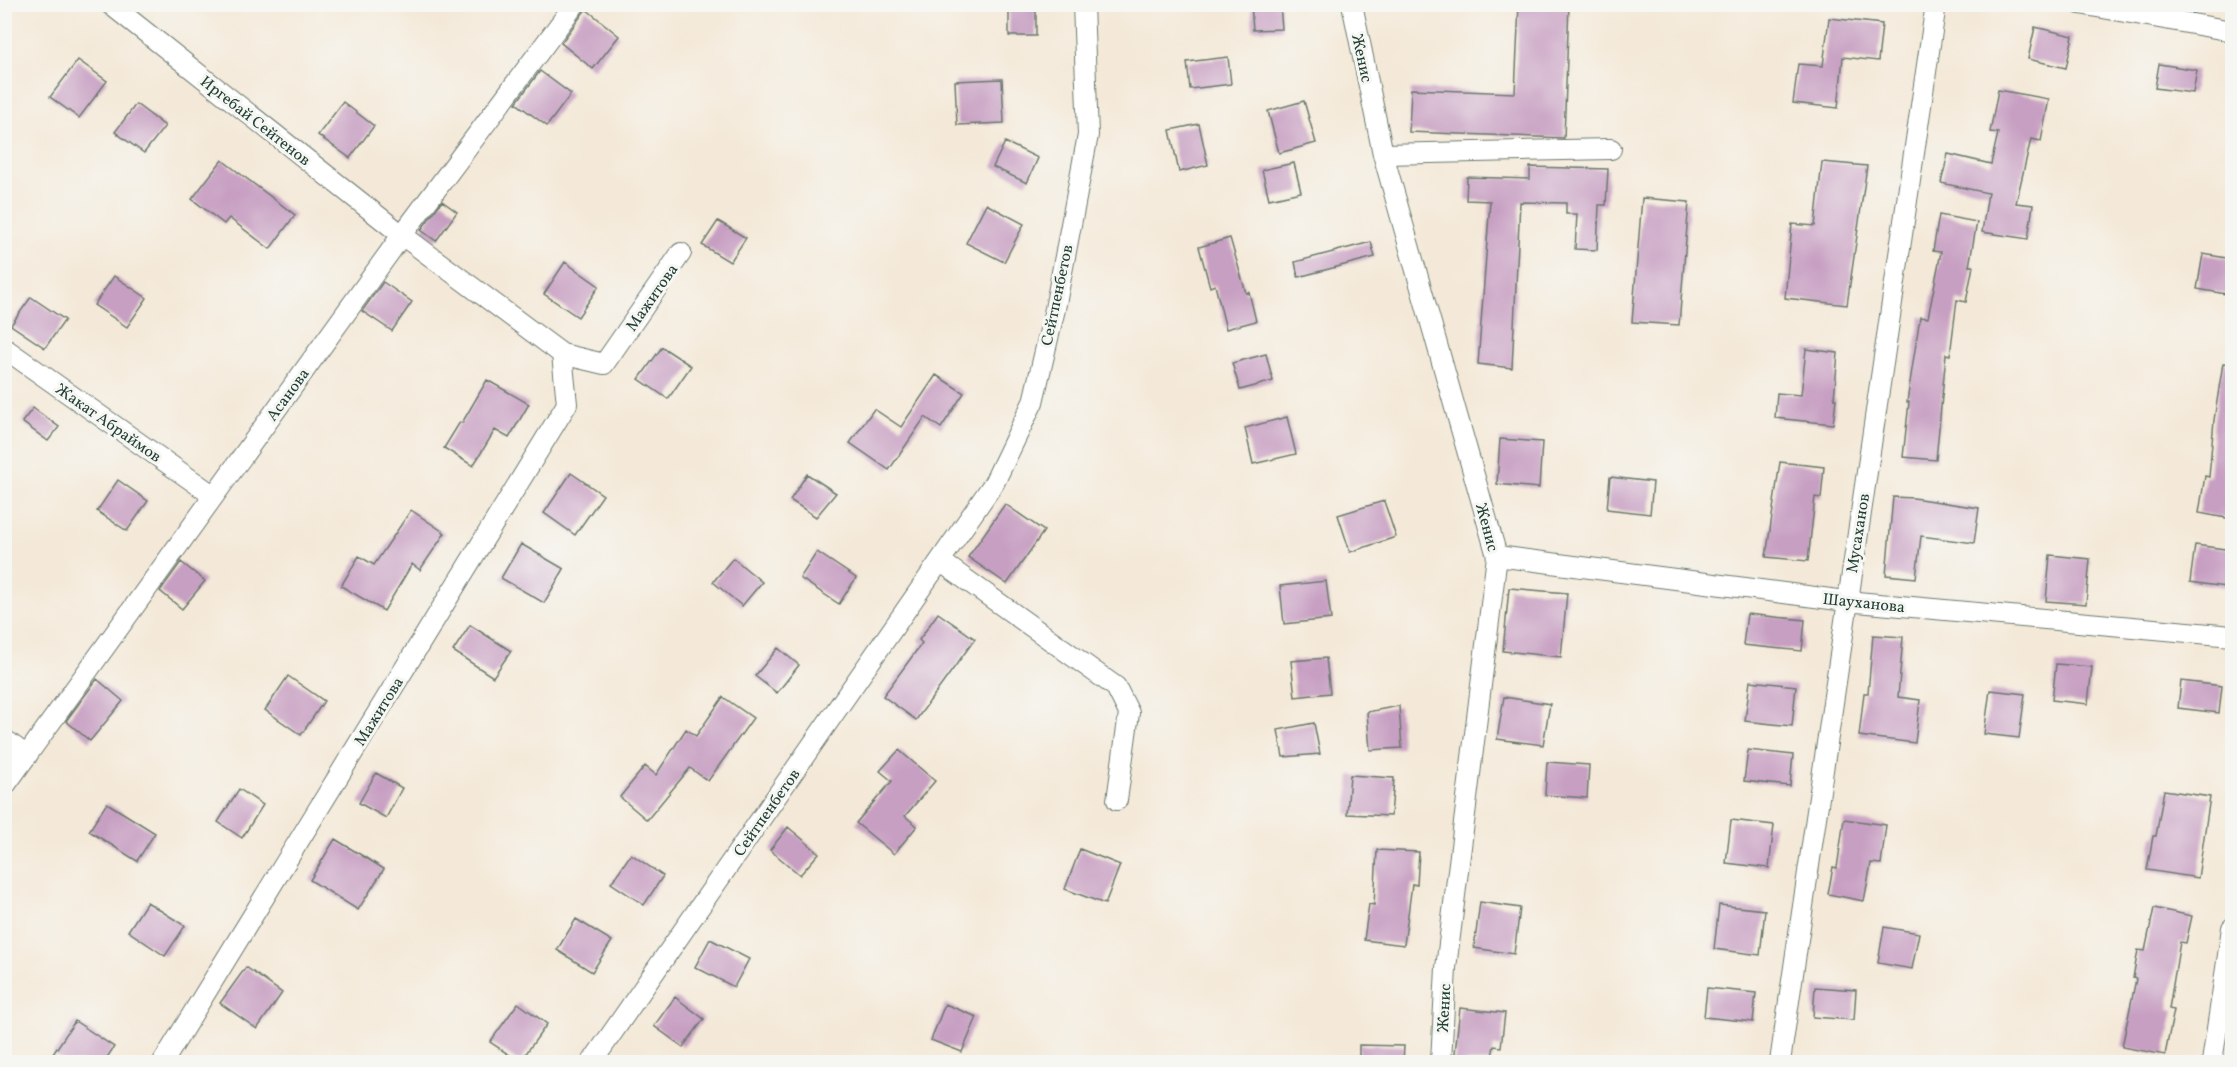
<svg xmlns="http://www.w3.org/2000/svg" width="2237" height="1067" font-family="Vollkorn,serif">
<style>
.building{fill:#c79fc2}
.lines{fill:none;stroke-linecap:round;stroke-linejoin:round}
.minor-casing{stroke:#6a796d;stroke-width:22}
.minor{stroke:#fff;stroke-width:20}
.labels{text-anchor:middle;stroke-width:6;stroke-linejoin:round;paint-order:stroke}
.street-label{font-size:16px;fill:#1f3d34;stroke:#f6f6f2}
</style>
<rect width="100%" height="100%" fill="#f6f6f2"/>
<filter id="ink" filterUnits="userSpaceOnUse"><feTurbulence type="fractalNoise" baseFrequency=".0167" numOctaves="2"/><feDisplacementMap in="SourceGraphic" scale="12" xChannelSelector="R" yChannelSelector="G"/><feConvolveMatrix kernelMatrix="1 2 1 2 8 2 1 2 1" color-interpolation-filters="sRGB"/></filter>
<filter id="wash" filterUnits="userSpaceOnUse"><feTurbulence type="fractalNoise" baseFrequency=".008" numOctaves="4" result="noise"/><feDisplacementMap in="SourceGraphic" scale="24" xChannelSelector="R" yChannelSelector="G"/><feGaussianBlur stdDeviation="1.35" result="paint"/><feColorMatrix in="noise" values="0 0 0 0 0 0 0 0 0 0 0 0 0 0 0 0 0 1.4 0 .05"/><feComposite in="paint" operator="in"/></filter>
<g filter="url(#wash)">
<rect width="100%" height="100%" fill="#f4e9d8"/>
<g id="blocks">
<path class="building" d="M 1009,4 L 1036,4 L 1036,36 L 1009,36 Z
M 1251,4 L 1280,4 L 1282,29 L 1253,30 Z
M 1519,4 L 1569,4 L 1564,138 L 1409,132 L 1411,89 L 1515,93 Z
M 586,9 L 619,36 L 593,69 L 561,43 Z
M 1829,18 L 1882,24 L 1878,61 L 1843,57 L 1838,108 L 1793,103 L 1798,64 L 1823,66 Z
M 2035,27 L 2073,36 L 2066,68 L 2028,59 Z
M 1228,57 L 1231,84 L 1190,89 L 1187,62 Z
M 78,60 L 107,81 L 79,118 L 50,97 Z
M 2159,64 L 2197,70 L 2193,93 L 2155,88 Z
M 540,71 L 571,94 L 547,126 L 516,103 Z
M 1002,79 L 1004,123 L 957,125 L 955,81 Z
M 1998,90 L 2049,99 L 2041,141 L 2031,139 L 2016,203 L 2033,205 L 2028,239 L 1982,232 L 1988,193 L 1941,183 L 1948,154 L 1991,164 L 1998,133 L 1990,132 Z
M 1304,101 L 1316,143 L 1279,153 L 1268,111 Z
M 343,102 L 374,126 L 350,158 L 318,135 Z
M 136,104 L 165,126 L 144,153 L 115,132 Z
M 1199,124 L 1208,165 L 1179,172 L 1170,130 Z
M 1005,142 L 1038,158 L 1027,183 L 993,167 Z
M 222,160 L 295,215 L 270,249 L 229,218 L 224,224 L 192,199 Z
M 1822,162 L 1867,166 L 1847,305 L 1785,298 L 1792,224 L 1815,226 Z
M 1294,163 L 1301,192 L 1269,199 L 1262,170 Z
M 1530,167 L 1608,169 L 1606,205 L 1599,205 L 1597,250 L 1575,249 L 1577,214 L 1566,214 L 1566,203 L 1520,202 L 1512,368 L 1478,364 L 1490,201 L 1466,200 L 1467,177 L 1530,179 Z
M 1642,198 L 1689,202 L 1679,325 L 1632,322 Z
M 442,201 L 457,212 L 436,241 L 421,230 Z
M 986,204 L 1024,224 L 1004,262 L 966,243 Z
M 1939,215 L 1977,222 L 1969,266 L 1973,266 L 1966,302 L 1957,300 L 1950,355 L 1946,354 L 1936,460 L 1903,457 L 1909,402 L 1907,402 L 1920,317 L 1928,318 L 1941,252 L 1933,251 Z
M 718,221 L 746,238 L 730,262 L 702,245 Z
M 1230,238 L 1246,293 L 1249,292 L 1256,321 L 1226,329 L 1215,285 L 1210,287 L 1199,247 Z
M 1371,242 L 1375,257 L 1298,277 L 1295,262 Z
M 2203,254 L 2232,259 L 2232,295 L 2197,289 Z
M 565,262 L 599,286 L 578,317 L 544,294 Z
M 114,276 L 147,298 L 127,327 L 94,305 Z
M 383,282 L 412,302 L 392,331 L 362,311 Z
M 31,297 L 65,320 L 45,348 L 11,325 Z
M 662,347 L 691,366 L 668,399 L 639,379 Z
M 1806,349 L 1838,353 L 1834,399 L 1836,399 L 1833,424 L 1775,418 L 1777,393 L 1801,395 Z
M 1266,354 L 1273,381 L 1240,390 L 1232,363 Z
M 2223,363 L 2232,364 L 2232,519 L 2199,513 L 2205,476 L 2209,477 L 2214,420 Z
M 936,375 L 964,393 L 941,428 L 925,417 L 889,470 L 850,443 L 874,409 L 901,427 Z
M 487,380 L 529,404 L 509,438 L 495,430 L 473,466 L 444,448 L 460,422 L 462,423 Z
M 33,408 L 59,427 L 48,441 L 22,422 Z
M 1287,417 L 1296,454 L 1253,464 L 1245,428 Z
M 1500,439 L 1542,442 L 1539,488 L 1497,484 Z
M 1780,462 L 1824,467 L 1821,498 L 1815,497 L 1808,561 L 1766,557 Z
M 571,473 L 603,495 L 575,535 L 544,513 Z
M 807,474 L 836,493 L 816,517 L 790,500 Z
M 1610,477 L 1653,482 L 1650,514 L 1607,509 Z
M 118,480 L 148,501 L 127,531 L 97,511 Z
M 1893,497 L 1913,498 L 1979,508 L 1974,543 L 1921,536 L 1916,578 L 1886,575 Z
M 1384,501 L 1396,537 L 1350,552 L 1338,515 Z
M 1005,504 L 1044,531 L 1007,584 L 968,557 Z
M 411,510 L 445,533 L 420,570 L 412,564 L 384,611 L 341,586 L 359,556 L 374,565 Z
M 521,544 L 564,569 L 544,603 L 501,578 Z
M 2195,545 L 2232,550 L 2232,588 L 2190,582 Z
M 817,552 L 856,578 L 839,604 L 800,578 Z
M 2050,555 L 2090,559 L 2086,604 L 2046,601 Z
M 733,558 L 762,582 L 742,606 L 713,582 Z
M 181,562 L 205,581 L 182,609 L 160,591 Z
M 1326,581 L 1331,619 L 1284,624 L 1280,586 Z
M 1509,588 L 1567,593 L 1561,657 L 1503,651 Z
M 938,613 L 975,639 L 916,720 L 883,696 L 922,643 L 919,640 Z
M 1747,614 L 1805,620 L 1802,651 L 1743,645 Z
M 470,625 L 511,651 L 493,677 L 453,651 Z
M 1873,635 L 1903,637 L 1898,697 L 1920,700 L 1915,743 L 1859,736 L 1864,693 L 1868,693 Z
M 778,648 L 799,665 L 777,693 L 755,676 Z
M 1326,658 L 1330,693 L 1295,697 L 1291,661 Z
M 2056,664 L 2092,667 L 2088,704 L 2052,700 Z
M 288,676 L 324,701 L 301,735 L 265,710 Z
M 97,679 L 123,701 L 90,741 L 66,721 Z
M 1750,681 L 1796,686 L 1792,726 L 1745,721 Z
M 2181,681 L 2222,686 L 2219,713 L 2178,708 Z
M 1990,690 L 2025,694 L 2019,738 L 1984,734 Z
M 723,697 L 753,718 L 708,781 L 690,768 L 647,820 L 620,797 L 645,766 L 656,775 L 686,729 L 696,736 Z
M 1504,697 L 1550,704 L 1543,745 L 1497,739 Z
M 1399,706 L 1402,748 L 1370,750 L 1367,712 Z
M 1314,723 L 1320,754 L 1283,757 L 1278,730 Z
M 899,750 L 935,781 L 905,816 L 917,826 L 894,854 L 856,823 L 892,781 L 880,771 Z
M 1748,750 L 1793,755 L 1790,786 L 1744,781 Z
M 1547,762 L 1589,765 L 1587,798 L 1545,795 Z
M 376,773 L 402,788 L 386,818 L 359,803 Z
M 1350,775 L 1394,778 L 1391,816 L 1347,814 Z
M 239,789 L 263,805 L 242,838 L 218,822 Z
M 2164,790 L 2210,797 L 2198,878 L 2147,870 L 2153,836 L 2156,836 Z
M 107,803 L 155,833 L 137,861 L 89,831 Z
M 1844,819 L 1886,825 L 1881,864 L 1871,863 L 1864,901 L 1828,894 L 1833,867 L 1837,868 Z
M 1731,820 L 1774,825 L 1769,868 L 1726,863 Z
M 788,827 L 819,853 L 800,875 L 770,850 Z
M 335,839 L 384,869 L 358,910 L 310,880 Z
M 1080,849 L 1120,865 L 1105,904 L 1065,889 Z
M 1377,850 L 1419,852 L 1417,885 L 1412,884 L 1404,945 L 1364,940 L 1369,904 L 1374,905 Z
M 631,854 L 663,876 L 644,905 L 611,883 Z
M 147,902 L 185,926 L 165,956 L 128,931 Z
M 1480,902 L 1520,908 L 1514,954 L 1474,948 Z
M 1719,905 L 1765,910 L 1760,955 L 1714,949 Z
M 2154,908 L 2192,916 L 2186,943 L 2180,942 L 2169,1009 L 2174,1010 L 2165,1055 L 2122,1047 L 2136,979 L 2133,978 L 2138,950 L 2145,951 Z
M 576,919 L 612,941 L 592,972 L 557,950 Z
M 1884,927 L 1919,933 L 1912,969 L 1878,963 Z
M 710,939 L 749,959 L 734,987 L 695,967 Z
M 246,967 L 282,993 L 257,1029 L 220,1003 Z
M 1815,987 L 1856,990 L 1854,1020 L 1813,1017 Z
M 1707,988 L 1756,993 L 1753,1022 L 1704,1017 Z
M 675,997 L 704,1019 L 683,1047 L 654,1026 Z
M 518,1003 L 547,1024 L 520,1062 L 490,1042 Z
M 945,1004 L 977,1017 L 962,1052 L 931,1040 Z
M 1460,1008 L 1505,1013 L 1501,1047 L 1494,1046 L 1491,1062 L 1454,1062 Z
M 75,1021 L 114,1047 L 104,1062 L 66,1062 L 53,1054 Z
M 1359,1045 L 1404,1046 L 1403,1062 L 1359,1062 Z"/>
</g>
</g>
<g filter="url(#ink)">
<use href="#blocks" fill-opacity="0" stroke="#6a796d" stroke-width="1.5"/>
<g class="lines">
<g class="minor-casing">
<path id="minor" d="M 110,4 L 402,235 L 562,354 L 567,404 L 163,1062
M 1352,4 L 1383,154 L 1497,556 L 1446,968 L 1441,1062
M 2080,4 L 2232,31
M 1383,154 L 1611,149
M 4,348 L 214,496
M 562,354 L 604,364 L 681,253
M 1497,556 L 1846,601 L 2232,636
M 940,561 L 1116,687 L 1129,713 L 1117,800
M 4,739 L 27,756
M 4,787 L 402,235 L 575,4
M 592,1062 L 994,483 L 1033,402 L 1055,309 L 1088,135 L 1083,4
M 1780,1062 L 1936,4
M 2212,1062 L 2232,928"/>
</g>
<use href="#minor" class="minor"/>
</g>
</g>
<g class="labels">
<g class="street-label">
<text transform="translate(1363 58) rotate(78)" y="6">Женис</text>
<text transform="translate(256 120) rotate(38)" y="6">Иргебай Сейтенов</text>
<text transform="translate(1056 295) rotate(-78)" y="6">Сейтпенбетов</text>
<text transform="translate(651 297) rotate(-55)" y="6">Мажитова</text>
<text transform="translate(287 394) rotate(-54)" y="6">Асанова</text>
<text transform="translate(109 422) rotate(35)" y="6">Жакат Абраймов</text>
<text transform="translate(1488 527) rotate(75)" y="6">Женис</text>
<text transform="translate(1857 533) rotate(-81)" y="6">Мусаханов</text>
<text transform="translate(1864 602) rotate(6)" y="6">Шауханова</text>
<text transform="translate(378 711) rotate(-58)" y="6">Мажитова</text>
<text transform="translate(766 812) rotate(-55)" y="6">Сейтпенбетов</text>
<text transform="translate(1443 1008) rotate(-87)" y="6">Женис</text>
</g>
</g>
<rect width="2237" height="1067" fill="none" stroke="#f6f6f2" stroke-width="24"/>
</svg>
